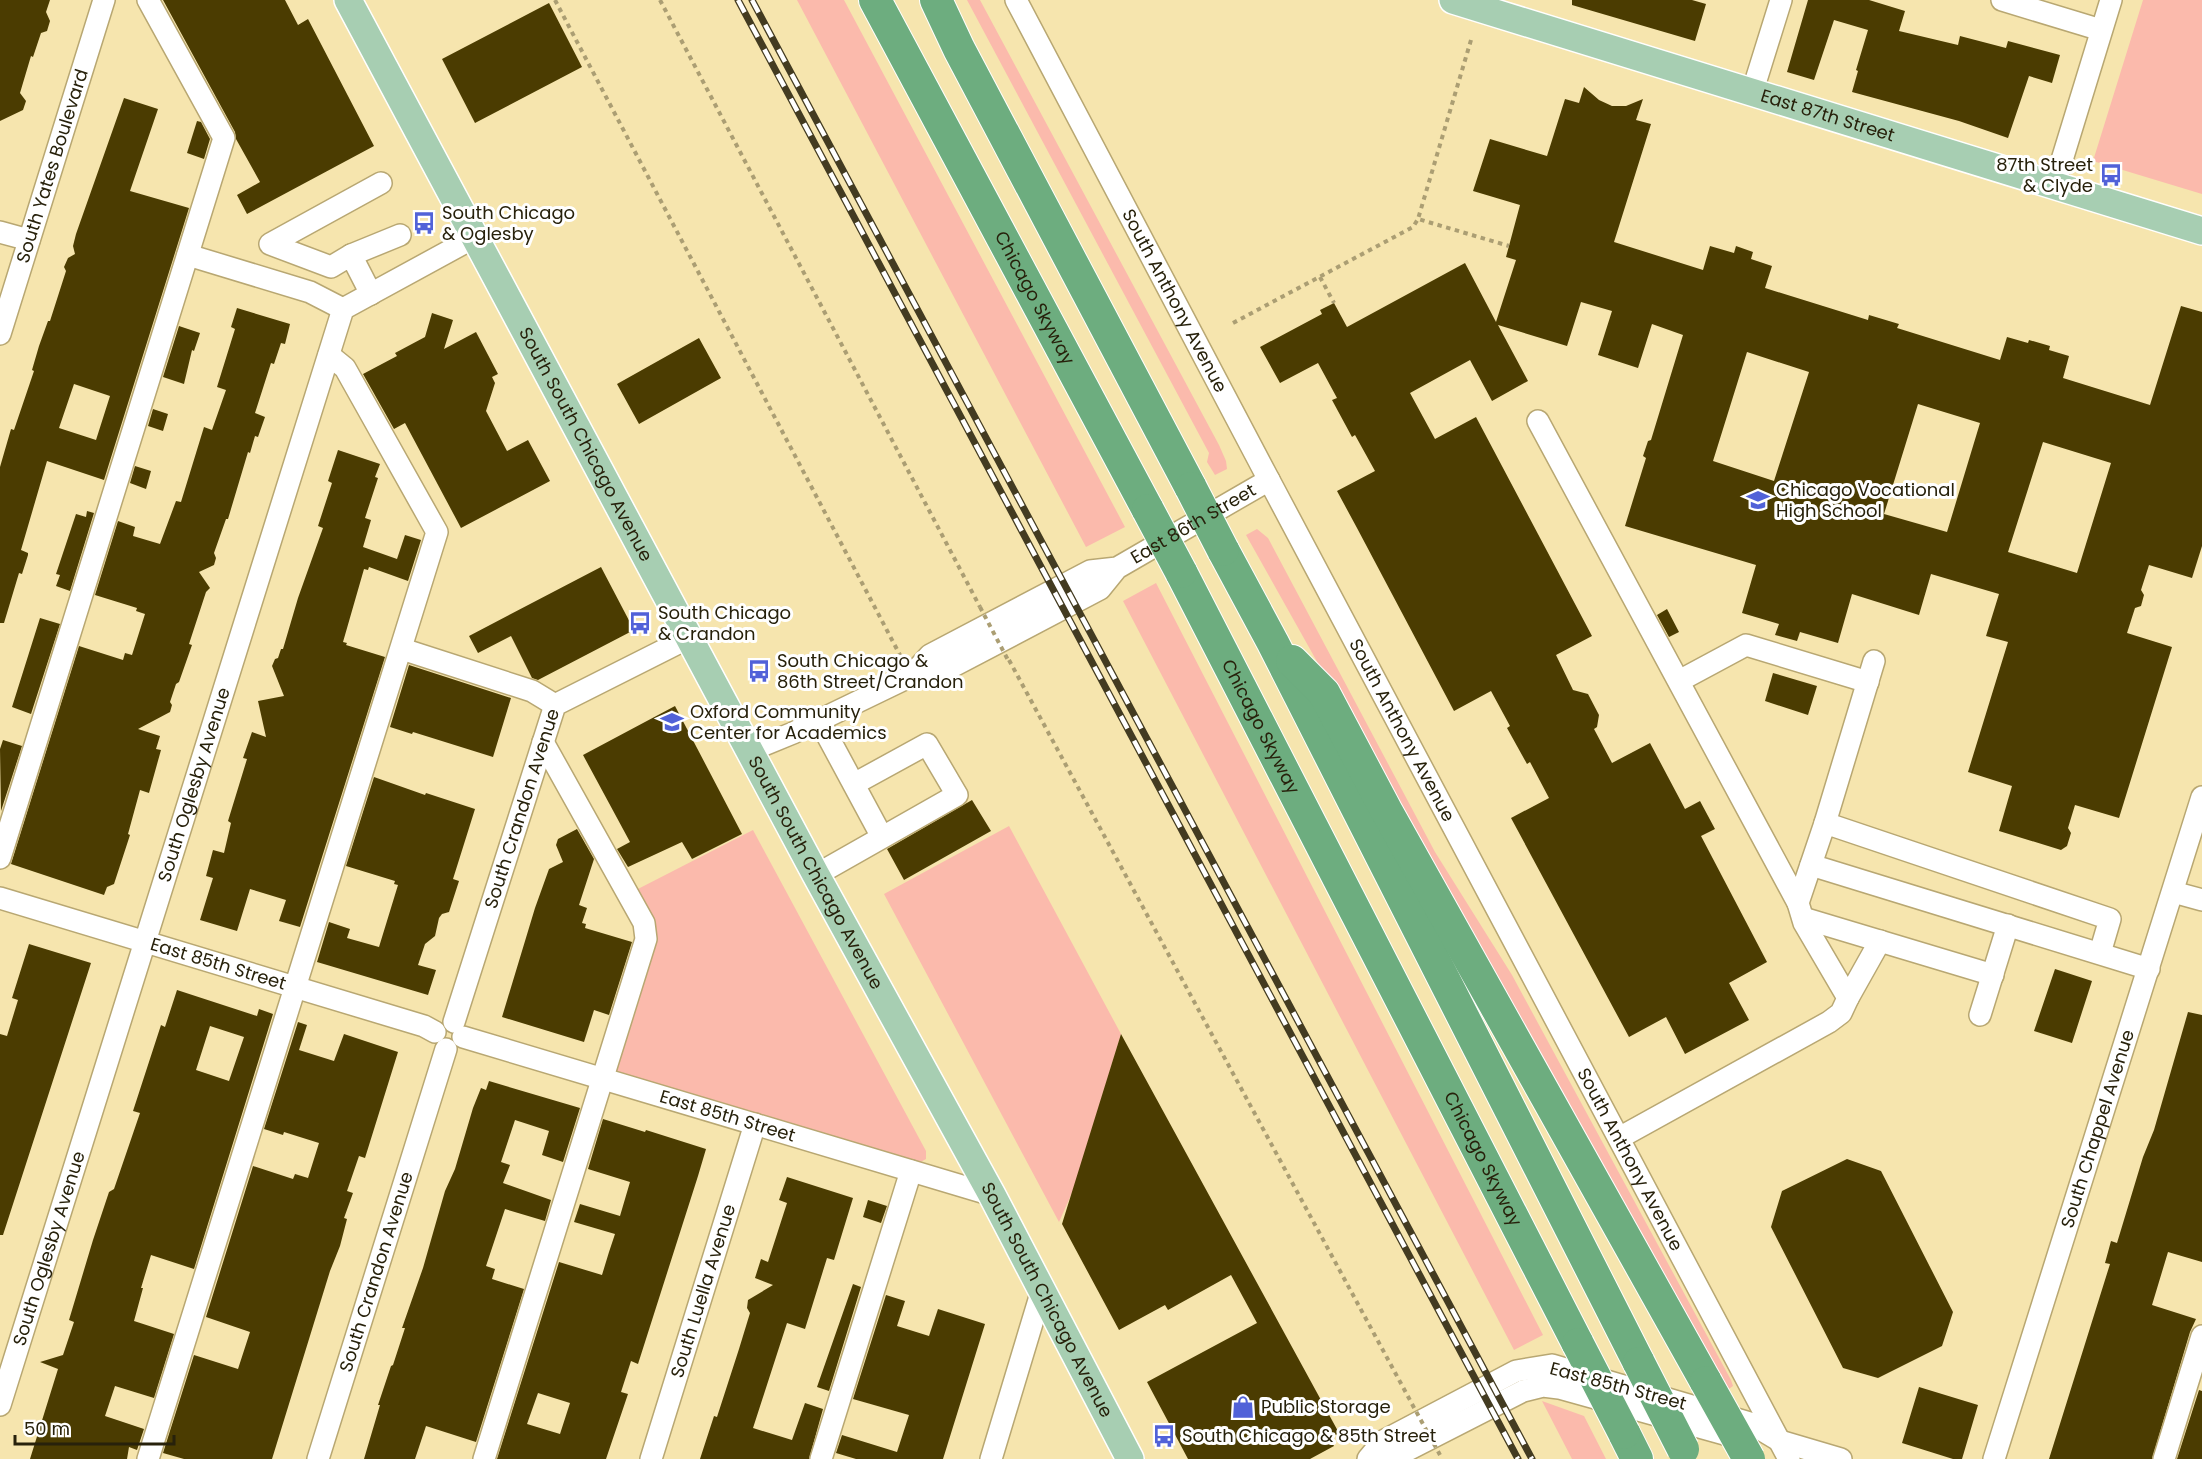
<svg xmlns="http://www.w3.org/2000/svg" width="2202" height="1459" font-family="Poppins,sans-serif">
<style>
.green{fill:#fbbaac}
.building{fill:#4b3c01;fill-rule:evenodd}
.lines{fill:none;stroke-linecap:round;stroke-linejoin:round}
.minor-casing{stroke:#b8a772;stroke-width:24}
.major-casing{stroke:#fff;stroke-width:30}
.highway-casing{stroke:#fff;stroke-width:34}
.path{stroke:#ab9e73;stroke-width:4;stroke-dasharray:4.5 4.5;stroke-linecap:butt}
.minor{stroke:#fff;stroke-width:21}
.major{stroke:#a7ceb2;stroke-width:27}
.highway{stroke:#6dad7f;stroke-width:32}
.rail-casing{stroke:#433b21;stroke-width:7}
.rail{stroke:#fff;stroke-width:4.5;stroke-dasharray:14;stroke-linecap:butt}
.highway-bridge-casing{stroke:#fff;stroke-width:34;stroke-linecap:butt}
.path-bridge{stroke:#ab9e73;stroke-width:4;stroke-dasharray:4.5 4.5;stroke-linecap:butt}
.highway-bridge{stroke:#6dad7f;stroke-width:32}
.labels{text-anchor:middle;stroke-width:6;stroke-linejoin:round;paint-order:stroke}
.street-label{font-size:18px;fill:#27210b;stroke:#fff}
.poi-label{font-size:18px;fill:#27210b;stroke:#fff;text-anchor:start}
</style>
<rect width="100%" height="100%" fill="#f6e5ae"/>
<path class="green" d="M 797,0 L 844,0 L 1125,527 L 1086,547 Z
M 967,0 L 980,0 L 1219,445 L 1226,461 L 1227,469 L 1215,475 L 1207,462 L 1209,453 Z
M 2143,0 L 2202,0 L 2202,194 L 2093,161 Z
M 1257,529 L 1268,538 L 1435,852 L 1512,975 L 1731,1380 L 1733,1386 L 1726,1391 L 1246,535 Z
M 1156,583 L 1543,1335 L 1514,1350 L 1123,601 Z
M 1009,826 L 1121,1034 L 1075,1186 L 1059,1222 L 884,894 Z
M 753,830 L 926,1151 L 926,1159 L 917,1164 L 613,1070 L 654,931 L 634,891 Z
M 1542,1401 L 1584,1416 L 1606,1459 L 1572,1459 Z"/>
<path class="building" d="M 0,0 L 50,0 L 46,12 L 50,21 L 47,31 L 41,33 L 33,57 L 31,56 L 20,93 L 26,101 L 23,110 L 0,121 Z
M 163,0 L 285,0 L 298,25 L 308,19 L 374,146 L 247,214 L 237,195 L 260,182 L 236,139 L 235,132 Z
M 1572,0 L 1692,0 L 1706,4 L 1695,41 L 1572,5 Z
M 1808,0 L 1869,0 L 1905,11 L 1899,31 L 1958,45 L 1960,36 L 2006,48 L 2008,41 L 2060,55 L 2052,83 L 2029,76 L 2008,138 L 1959,121 L 1852,92 L 1858,71 L 1856,70 L 1868,30 L 1834,20 L 1814,80 L 1787,72 Z
M 549,3 L 582,67 L 475,123 L 442,59 Z
M 1584,87 L 1599,100 L 1612,106 L 1626,106 L 1643,99 L 1636,120 L 1651,124 L 1614,242 L 1703,270 L 1710,246 L 1734,253 L 1736,246 L 1753,252 L 1751,259 L 1772,266 L 1765,288 L 1868,320 L 1869,315 L 1899,324 L 1897,328 L 2000,360 L 2007,337 L 2028,343 L 2029,340 L 2050,346 L 2049,350 L 2069,356 L 2063,378 L 2150,405 L 2181,306 L 2202,312 L 2202,546 L 2192,578 L 2149,565 L 2141,590 L 2144,595 L 2141,606 L 2135,608 L 2127,633 L 2172,647 L 2119,818 L 2075,805 L 2068,828 L 2071,833 L 2067,846 L 2061,850 L 1999,831 L 2012,786 L 1968,772 L 2008,642 L 1986,636 L 1999,594 L 1931,574 L 1919,615 L 1852,594 L 1838,643 L 1800,632 L 1797,641 L 1775,635 L 1779,624 L 1742,613 L 1756,565 L 1625,526 L 1646,458 L 1643,456 L 1648,441 L 1651,440 L 1683,335 L 1652,324 L 1638,368 L 1598,355 L 1612,311 L 1581,302 L 1567,346 L 1498,325 L 1528,381 L 1492,401 L 1470,360 L 1410,393 L 1435,439 L 1476,417 L 1592,636 L 1556,655 L 1573,690 L 1588,694 L 1599,715 L 1597,727 L 1594,729 L 1612,763 L 1650,743 L 1685,809 L 1700,801 L 1715,829 L 1701,836 L 1767,962 L 1729,983 L 1749,1020 L 1685,1054 L 1666,1017 L 1629,1037 L 1511,818 L 1549,798 L 1530,762 L 1527,764 L 1507,728 L 1510,726 L 1491,691 L 1454,711 L 1357,528 L 1337,491 L 1375,471 L 1355,435 L 1352,437 L 1332,400 L 1337,398 L 1318,363 L 1280,383 L 1260,347 L 1322,314 L 1320,310 L 1334,303 L 1347,327 L 1465,263 L 1496,322 L 1516,260 L 1506,257 L 1520,205 L 1473,191 L 1490,139 L 1547,156 L 1565,99 L 1579,103 ZM 1747,352 L 1809,372 L 1774,481 L 1713,461 ZM 1918,404 L 1980,423 L 1947,532 L 1884,514 ZM 2043,442 L 2111,463 L 2077,573 L 2008,552 Z
M 124,98 L 158,109 L 130,191 L 189,208 L 104,480 L 47,461 L 21,550 L 28,553 L 28,555 L 22,574 L 19,573 L 4,623 L 0,623 L 0,467 L 11,429 L 14,430 L 34,371 L 32,370 L 39,346 L 48,321 L 50,321 L 66,271 L 64,267 L 68,258 L 75,254 L 73,246 L 76,234 ZM 74,384 L 110,396 L 96,440 L 59,428 Z
M 197,121 L 201,122 L 210,139 L 204,159 L 187,153 Z
M 237,308 L 290,324 L 285,344 L 281,343 L 274,364 L 271,363 L 255,413 L 265,417 L 258,437 L 255,436 L 250,453 L 248,452 L 228,519 L 226,519 L 214,553 L 216,558 L 214,565 L 199,572 L 210,588 L 206,592 L 189,644 L 192,645 L 179,682 L 176,684 L 170,702 L 172,705 L 170,712 L 138,729 L 160,736 L 156,749 L 161,750 L 149,793 L 140,790 L 128,834 L 130,835 L 114,884 L 107,887 L 104,895 L 11,864 L 79,646 L 123,660 L 125,653 L 132,655 L 145,614 L 136,611 L 137,608 L 95,595 L 118,521 L 135,527 L 133,536 L 160,544 L 176,501 L 181,502 L 204,427 L 212,430 L 226,390 L 217,387 L 235,329 L 231,327 Z
M 432,313 L 453,320 L 444,349 L 476,332 L 498,374 L 492,377 L 495,383 L 486,411 L 507,451 L 528,440 L 550,481 L 461,528 L 405,423 L 394,429 L 363,374 L 397,356 L 395,353 L 425,337 Z
M 179,326 L 200,333 L 194,351 L 192,350 L 184,384 L 163,377 Z
M 699,338 L 721,378 L 639,424 L 617,384 Z
M 153,409 L 168,414 L 163,431 L 148,426 Z
M 338,450 L 380,464 L 375,477 L 378,478 L 365,518 L 371,520 L 363,547 L 397,559 L 405,535 L 421,540 L 408,581 L 369,567 L 368,570 L 364,569 L 343,642 L 347,643 L 346,645 L 385,657 L 300,927 L 279,921 L 286,900 L 250,889 L 237,931 L 200,920 L 213,878 L 206,876 L 213,850 L 224,853 L 231,823 L 228,821 L 247,759 L 243,758 L 252,732 L 266,737 L 258,701 L 284,696 L 272,666 L 275,659 L 278,658 L 281,649 L 283,649 L 298,598 L 323,528 L 318,526 L 332,483 L 328,481 Z
M 135,466 L 151,471 L 146,489 L 130,483 Z
M 87,511 L 94,513 L 70,591 L 56,586 L 60,575 L 56,574 L 76,514 L 86,517 Z
M 601,567 L 634,630 L 538,680 L 532,678 L 511,636 L 478,653 L 469,636 Z
M 1667,609 L 1679,632 L 1669,637 L 1657,615 Z
M 40,618 L 60,624 L 31,714 L 12,707 Z
M 409,665 L 511,698 L 493,757 L 413,732 L 412,734 L 390,727 Z
M 1773,673 L 1817,686 L 1808,715 L 1765,701 Z
M 675,706 L 742,834 L 692,859 L 682,842 L 628,867 L 617,849 L 630,842 L 583,755 Z
M 3,740 L 22,746 L 1,811 L 0,749 Z
M 374,777 L 425,795 L 426,793 L 475,809 L 453,879 L 459,881 L 449,912 L 442,914 L 439,918 L 435,936 L 425,944 L 418,965 L 436,970 L 428,995 L 317,962 L 329,922 L 350,929 L 347,938 L 379,947 L 398,885 L 394,884 L 395,881 L 346,866 Z
M 972,800 L 991,831 L 904,880 L 887,849 Z
M 577,829 L 594,859 L 579,905 L 587,908 L 582,923 L 586,924 L 585,928 L 632,942 L 609,1015 L 594,1010 L 584,1042 L 502,1017 L 535,908 L 549,869 L 563,862 L 556,845 L 558,839 Z
M 29,944 L 91,963 L 3,1235 L 0,1235 L 0,1034 L 7,1036 L 18,1000 L 12,998 Z
M 2055,969 L 2092,981 L 2072,1043 L 2034,1031 Z
M 177,990 L 257,1016 L 259,1009 L 273,1014 L 194,1269 L 151,1255 L 141,1288 L 143,1288 L 134,1321 L 174,1334 L 154,1398 L 115,1386 L 105,1416 L 144,1429 L 137,1450 L 129,1447 L 127,1459 L 30,1459 L 58,1369 L 40,1362 L 63,1355 L 74,1322 L 69,1320 L 93,1240 L 109,1192 L 114,1189 L 140,1113 L 133,1111 L 161,1025 L 165,1027 ZM 210,1026 L 244,1037 L 229,1081 L 196,1070 Z
M 2188,1012 L 2202,1015 L 2202,1262 L 2168,1252 L 2152,1305 L 2196,1319 L 2190,1332 L 2152,1459 L 2049,1459 L 2110,1264 L 2105,1263 L 2111,1241 L 2117,1243 L 2143,1157 L 2154,1130 Z
M 298,1022 L 307,1025 L 299,1050 L 334,1061 L 344,1034 L 398,1052 L 365,1158 L 359,1156 L 347,1191 L 353,1193 L 344,1218 L 347,1219 L 340,1246 L 330,1271 L 272,1459 L 184,1459 L 163,1453 L 194,1355 L 238,1369 L 250,1332 L 206,1317 L 253,1166 L 293,1179 L 295,1174 L 308,1178 L 319,1143 L 284,1132 L 283,1135 L 264,1129 Z
M 1121,1034 L 1339,1433 L 1330,1438 L 1334,1446 L 1310,1459 L 1188,1459 L 1147,1382 L 1257,1323 L 1231,1275 L 1168,1310 L 1165,1305 L 1119,1330 L 1062,1224 Z
M 489,1081 L 580,1108 L 563,1162 L 542,1155 L 549,1131 L 515,1120 L 501,1162 L 510,1165 L 503,1183 L 551,1200 L 545,1221 L 505,1209 L 486,1266 L 495,1269 L 492,1279 L 524,1289 L 476,1442 L 426,1426 L 415,1459 L 364,1459 L 380,1405 L 378,1405 L 391,1366 L 393,1365 L 405,1328 L 402,1328 L 423,1268 L 445,1191 L 455,1169 L 473,1108 L 481,1088 L 486,1090 Z
M 603,1119 L 645,1132 L 646,1130 L 706,1149 L 698,1176 L 638,1364 L 631,1361 L 621,1392 L 628,1394 L 606,1459 L 497,1459 L 559,1262 L 602,1275 L 609,1252 L 615,1234 L 574,1222 L 580,1204 L 620,1216 L 630,1182 L 588,1169 ZM 538,1393 L 570,1403 L 560,1434 L 527,1424 Z
M 1847,1159 L 1881,1171 L 1953,1312 L 1942,1346 L 1878,1378 L 1843,1368 L 1771,1227 L 1782,1191 Z
M 787,1177 L 853,1198 L 834,1260 L 827,1258 L 805,1329 L 787,1323 L 753,1428 L 792,1440 L 805,1403 L 823,1409 L 809,1459 L 700,1459 L 714,1416 L 717,1417 L 739,1349 L 750,1313 L 747,1308 L 748,1300 L 773,1285 L 755,1278 L 761,1259 L 768,1262 L 787,1203 L 779,1200 Z
M 868,1200 L 887,1206 L 881,1223 L 863,1217 Z
M 853,1284 L 861,1287 L 829,1391 L 817,1387 Z
M 886,1295 L 905,1301 L 897,1326 L 929,1336 L 938,1309 L 985,1324 L 943,1459 L 856,1459 L 836,1453 L 842,1435 L 897,1452 L 909,1415 L 853,1399 Z
M 1919,1387 L 1978,1405 L 1962,1459 L 1953,1459 L 1902,1443 Z
M 2199,1390 L 2202,1391 L 2202,1459 L 2177,1459 Z"/>
<g class="lines">
<g class="minor-casing">
<g id="minor">
<path id="s1" d="M 1016,0 L 1269,480 L 1789,1459"/>
<path d="M 2002,0 L 2101,30"/>
<path d="M 1752,93 L 1781,0"/>
<path d="M 2054,186 L 2111,0"/>
<path d="M 0,232 L 29,240"/>
<path d="M 188,255 L 310,292 L 343,309"/>
<path d="M 351,255 L 400,235"/>
<path d="M 371,294 L 351,255 L 331,267 L 270,244 L 381,183"/>
<path id="s2" d="M 0,334 L 104,0"/>
<path d="M 1538,421 L 1798,903"/>
<path id="s3" d="M 1117,568 L 1090,571 L 930,655 L 911,676 L 942,672 L 1100,589 L 1117,568 L 1269,480"/>
<path d="M 402,649 L 532,691 L 555,705"/>
<path d="M 1679,681 L 1746,645 L 1868,682"/>
<path d="M 819,720 L 882,837"/>
<path d="M 749,751 L 793,733 L 911,676"/>
<path d="M 1825,823 L 1874,661"/>
<path d="M 0,858 L 224,138 L 148,0"/>
<path d="M 1811,865 L 2149,969"/>
<path d="M 816,875 L 957,795 L 927,744 L 854,784"/>
<path d="M 2173,892 L 2202,900"/>
<path id="s4" d="M 0,898 L 424,1026 L 435,1032"/>
<path d="M 1803,918 L 1993,975"/>
<path d="M 1848,998 L 1880,941"/>
<path d="M 1980,1015 L 2008,925"/>
<path id="s5" d="M 454,1022 L 555,705 L 690,637"/>
<path id="s6" d="M 463,1037 L 992,1195"/>
<path d="M 1619,1138 L 1829,1022 L 1841,1013 L 1848,998 L 1804,923 L 1798,903 L 1825,823 L 2110,919 L 2100,953"/>
<path id="s7" d="M 0,1405 L 343,309 L 475,237"/>
<path d="M 148,1459 L 437,532 L 345,368 L 329,355"/>
<path id="s8" d="M 318,1459 L 446,1049"/>
<path d="M 484,1459 L 646,939 L 644,923 L 543,742"/>
<path id="s9" d="M 651,1459 L 755,1124"/>
<path d="M 821,1459 L 911,1171"/>
<path d="M 991,1459 L 1042,1290"/>
<path d="M 1368,1459 L 1383,1441 L 1516,1371 L 1552,1365 L 1750,1423 L 1780,1441 L 1841,1459"/>
<path d="M 1383,1459 L 1392,1458 L 1523,1391 L 1543,1386 L 1559,1388 L 1742,1439"/>
<path id="s10" d="M 1994,1459 L 2202,797"/>
<path d="M 2164,1459 L 2202,1336"/>
</g>
</g>
<g class="major-casing">
<g id="major">
<path id="s11" d="M 348,0 L 816,875 L 992,1195 L 1130,1459"/>
<path id="s12" d="M 1453,0 L 2202,231"/>
</g>
</g>
<g class="highway-casing">
<g id="highway">
<path id="s13" d="M 875,0 L 1148,510"/>
<path d="M 936,0 L 959,49 L 1191,488"/>
<path d="M 1223,550 L 1273,643 L 1639,1363"/>
<path id="s14" d="M 1181,572 L 1578,1344"/>
<path d="M 1292,661 L 1324,693 L 1386,810 L 1706,1382"/>
<path d="M 1624,1433 L 1637,1459"/>
</g>
</g>
<path class="path" d="M 555,0 L 901,657
M 660,0 L 980,607
M 1471,40 L 1418,219 L 1509,246
M 1320,277 L 1334,303
M 1233,323 L 1413,227 L 1418,219
M 1009,660 L 1411,1402"/>
<use href="#minor" class="minor"/>
<use href="#major" class="major"/>
<use href="#highway" class="highway"/>
<g class="rail-casing">
<path id="rail" d="M 738,0 L 1518,1459
M 752,0 L 1532,1459"/>
</g>
<use href="#rail" class="rail"/>
<g class="highway-bridge-casing">
<path id="highway-bridge" d="M 1191,488 L 1223,550
M 1148,510 L 1181,572
M 1578,1344 L 1624,1433
M 1639,1363 L 1683,1449
M 1706,1382 L 1749,1459"/>
</g>
<path class="path-bridge" d="M 980,607 L 1008,660
M 1412,1404 L 1440,1455"/>
<use href="#highway-bridge" class="highway-bridge"/>
</g>
<defs>
<g id="bus-bare" transform="scale(1.8)"><path d="M-5-6H5V4H4V6H2V4H-2V6H-4V4H-5ZM-3.5-4V0h7V-4ZM-3.5 1.2v1.5H-2V1.2ZM2 1.2v1.5H3.5V1.2Z" fill="#5162d8" stroke="#fff" stroke-width="2.5" paint-order="stroke"/></g>
<g id="school-bare" transform="scale(1.8)"><path d="M0-5L7-2L0 1L-7-2ZM-4 1L0 2.5L4 1V4Q0 6-4 4Z" fill="#5162d8" stroke="#fff" stroke-width="2.5" paint-order="stroke"/></g>
<g id="shop-bare" transform="scale(1.8)"><path d="M-5-2.5h2.3a2.7 3.5 0 0 1 5.4 0H5L5.5 6h-11ZM-1.5-2.5h3a1.5 2.3 0 0 0-3 0Z" fill="#5162d8" stroke="#fff" stroke-width="2.5" paint-order="stroke"/></g>
</defs>
<g fill-rule="evenodd">
<use href="#bus-bare" x="2111" y="175"/>
<use href="#bus-bare" x="424" y="223"/>
<use href="#school-bare" x="1758" y="500"/>
<use href="#bus-bare" x="640" y="623"/>
<use href="#bus-bare" x="759" y="671"/>
<use href="#school-bare" x="672" y="722"/>
<use href="#shop-bare" x="1243" y="1407"/>
<use href="#bus-bare" x="1164" y="1436"/>
</g>
<g class="labels">
<g class="street-label">
<text dy="6" stroke="none"><textPath href="#s12" startOffset="392">East 87th Street</textPath></text>
<text dy="6" stroke="none"><textPath href="#s2" startOffset="176">South Yates Boulevard</textPath></text>
<text dy="6" stroke="none"><textPath href="#s13" startOffset="338">Chicago Skyway</textPath></text>
<text dy="6" stroke="none"><textPath href="#s1" startOffset="340">South Anthony Avenue</textPath></text>
<text dy="6" stroke="none"><textPath href="#s11" startOffset="504">South South Chicago Avenue</textPath></text>
<text dy="6" stroke="none"><textPath href="#s3" startOffset="561">East 86th Street</textPath></text>
<text dy="6" stroke="none"><textPath href="#s14" startOffset="174">Chicago Skyway</textPath></text>
<text dy="6" stroke="none"><textPath href="#s1" startOffset="826">South Anthony Avenue</textPath></text>
<text dy="6" stroke="none"><textPath href="#s7" startOffset="650">South Oglesby Avenue</textPath></text>
<text dy="6" stroke="none"><textPath href="#s5" startOffset="224">South Crandon Avenue</textPath></text>
<text dy="6" stroke="none"><textPath href="#s11" startOffset="990">South South Chicago Avenue</textPath></text>
<text dy="6" stroke="none"><textPath href="#s4" startOffset="228">East 85th Street</textPath></text>
<text dy="6" stroke="none"><textPath href="#s6" startOffset="276">East 85th Street</textPath></text>
<text dy="6" stroke="none"><textPath href="#s10" startOffset="346">South Chappel Avenue</textPath></text>
<text dy="6" stroke="none"><textPath href="#s14" startOffset="660">Chicago Skyway</textPath></text>
<text dy="6" stroke="none"><textPath href="#s1" startOffset="1312">South Anthony Avenue</textPath></text>
<text dy="6" stroke="none"><textPath href="#s7" startOffset="164">South Oglesby Avenue</textPath></text>
<text dy="6" stroke="none"><textPath href="#s8" startOffset="196">South Crandon Avenue</textPath></text>
<text dy="6" stroke="none"><textPath href="#s9" startOffset="176">South Luella Avenue</textPath></text>
<text dy="6" stroke="none"><textPath href="#s11" startOffset="1476">South South Chicago Avenue</textPath></text>
<text transform="translate(1618 1386) rotate(15)" y="6">East 85th Street</text>
</g>
<g class="poi-label">
<text x="2093" y="171" text-anchor="end">87th Street<tspan x="2093" dy="21">&amp; Clyde</tspan></text>
<text x="442" y="219">South Chicago<tspan x="442" dy="21">&amp; Oglesby</tspan></text>
<text x="1776" y="496">Chicago Vocational<tspan x="1776" dy="21">High School</tspan></text>
<text x="658" y="619">South Chicago<tspan x="658" dy="21">&amp; Crandon</tspan></text>
<text x="777" y="667">South Chicago &amp;<tspan x="777" dy="21">86th Street/Crandon</tspan></text>
<text x="690" y="718">Oxford Community<tspan x="690" dy="21">Center for Academics</tspan></text>
<text x="1261" y="1413">Public Storage</text>
<text x="1182" y="1442">South Chicago &amp; 85th Street</text>
</g>
</g>
<path d="M15 1435v9h159v-9" fill="none" stroke="#27210b" stroke-width="3"/>
<text x="24" y="1435" font-size="18" fill="#27210b" stroke="#ffffff" stroke-width="4.5" paint-order="stroke">50 m</text>
</svg>
